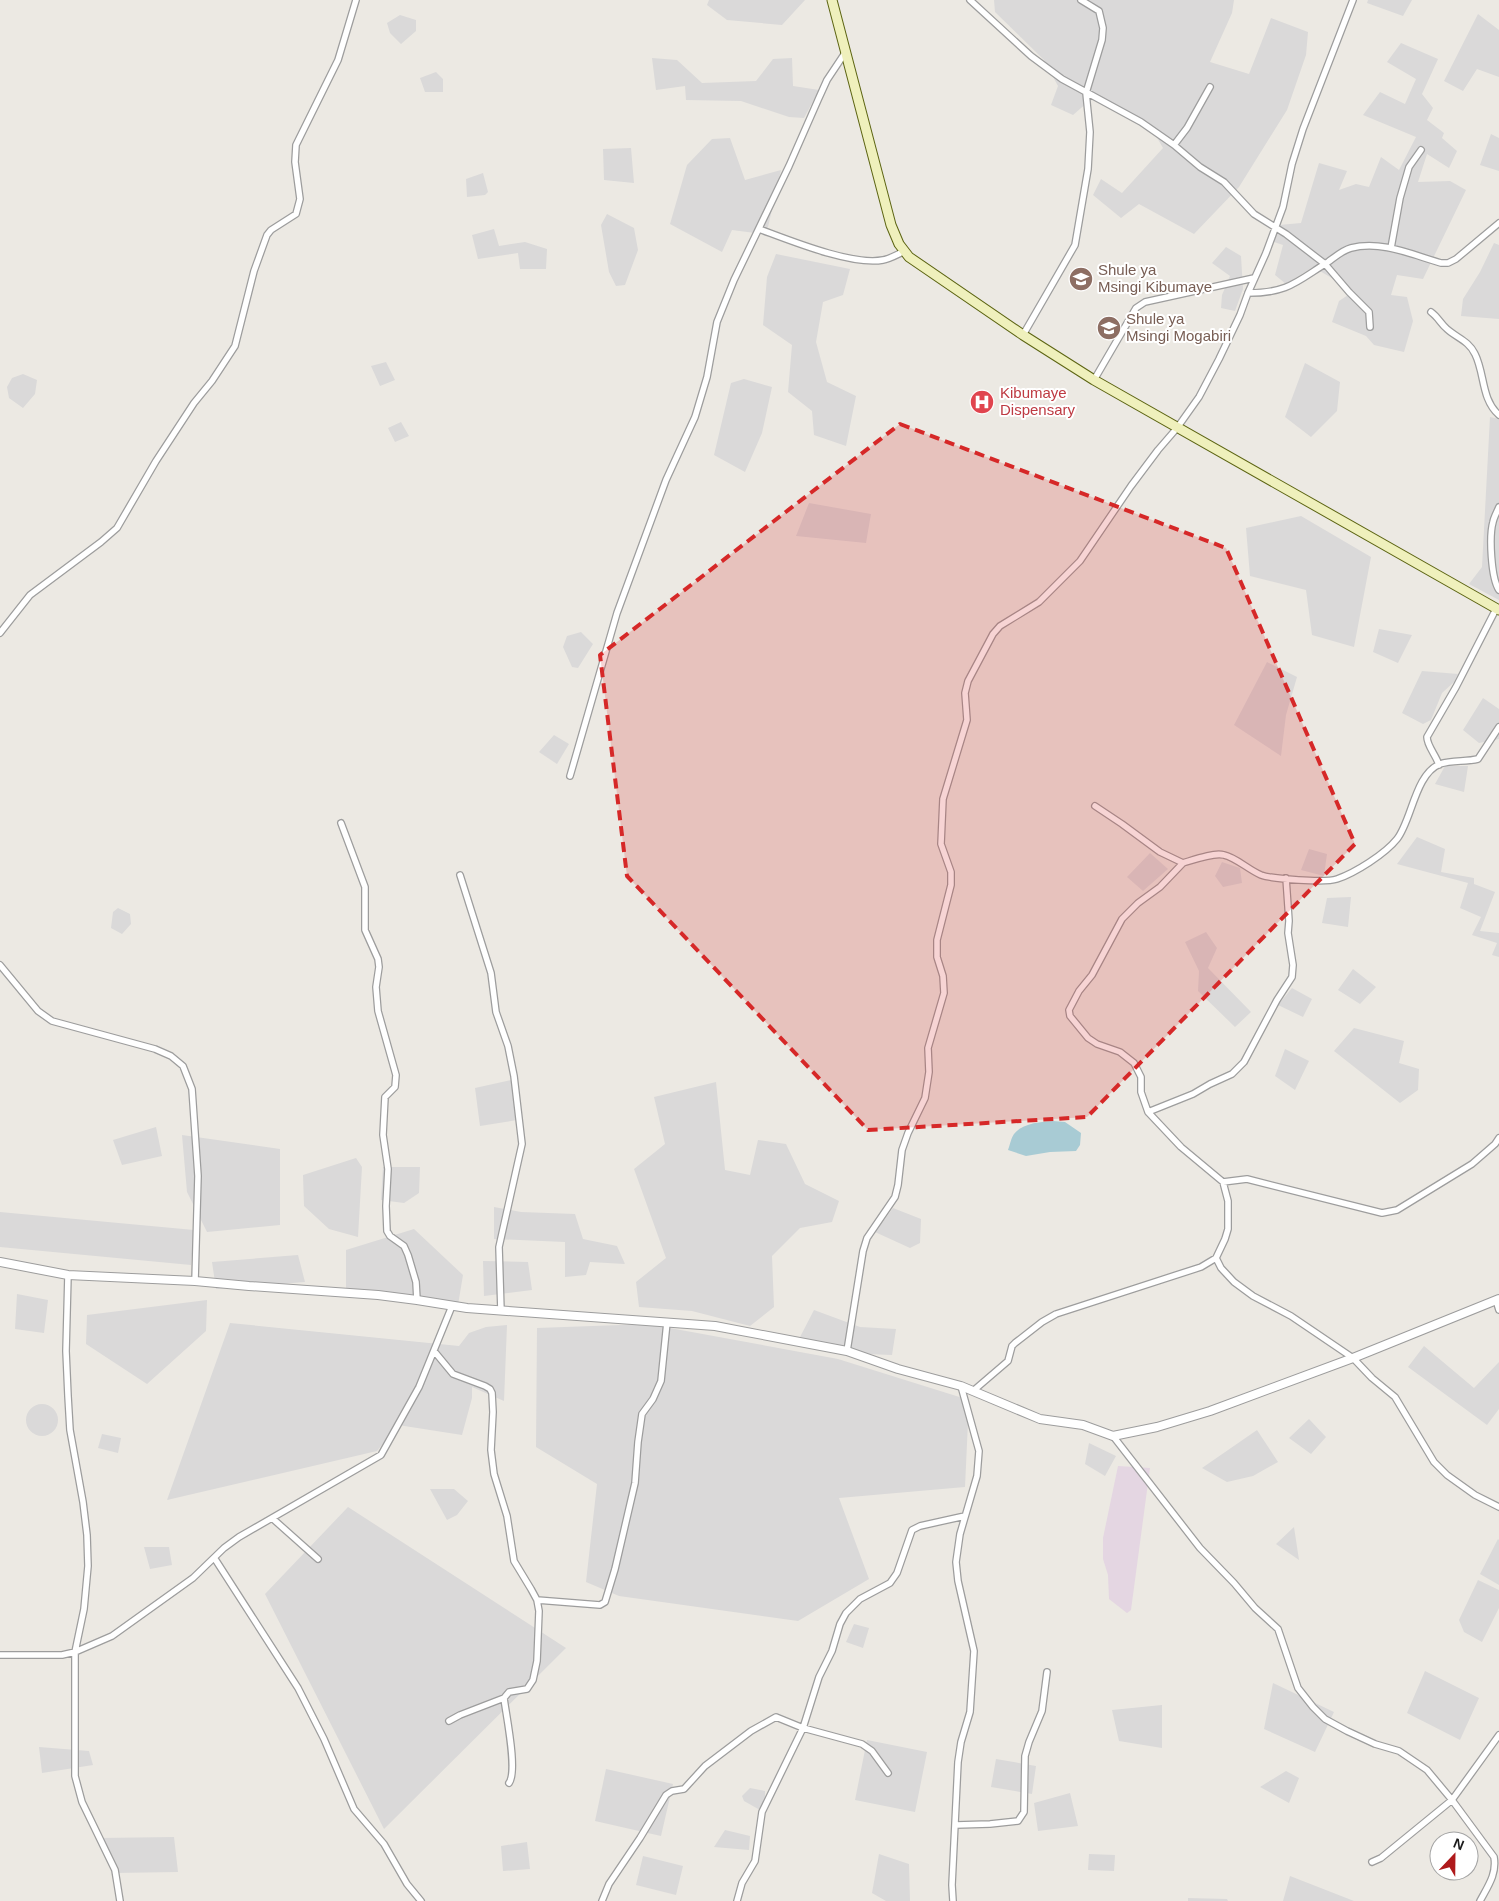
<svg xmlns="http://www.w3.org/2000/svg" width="1499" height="1901" font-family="Helvetica,sans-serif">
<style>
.residential{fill:#dad9d9}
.industrial{fill:#e4d6e2}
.water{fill:#a8cbd4}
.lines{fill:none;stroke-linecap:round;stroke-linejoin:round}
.minor-casing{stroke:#9d9d9d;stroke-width:8}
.tertiary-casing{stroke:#9d9d9d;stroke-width:10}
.secondary-casing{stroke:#5c6412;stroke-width:11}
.minor{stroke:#fff;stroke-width:5.5}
.tertiary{stroke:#fff;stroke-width:8}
.secondary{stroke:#eff0bc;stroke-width:9}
.marked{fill:#d62828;fill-opacity:0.2;stroke:#d62828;stroke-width:4;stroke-dasharray:10 6;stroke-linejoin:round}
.labels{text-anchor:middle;stroke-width:4;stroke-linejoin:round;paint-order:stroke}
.education-label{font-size:15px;fill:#785e54;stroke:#fff;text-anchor:start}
.health-label{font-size:15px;fill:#be3a42;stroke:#fff;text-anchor:start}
</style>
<rect width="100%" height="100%" fill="#ece9e3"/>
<path class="residential" d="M 709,0 L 805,0 L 782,25 L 727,20 L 707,5 Z
M 994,0 L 1234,0 L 1232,13 L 1210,62 L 1249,74 L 1271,18 L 1308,32 L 1306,55 L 1287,110 L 1239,187 L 1194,234 L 1139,204 L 1121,218 L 1093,195 L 1101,179 L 1122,193 L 1163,148 L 1148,122 L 1096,95 L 1073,115 L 1051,105 L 1058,86 L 1044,60 L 995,12 Z
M 1368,0 L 1412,0 L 1403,16 L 1367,3 Z
M 1478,14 L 1499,30 L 1499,77 L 1477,69 L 1463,91 L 1444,81 Z
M 400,15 L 416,20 L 416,31 L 401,44 L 390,33 L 387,23 Z
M 1401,43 L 1438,59 L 1422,94 L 1433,108 L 1427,120 L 1444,133 L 1442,138 L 1457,151 L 1449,168 L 1427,154 L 1418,182 L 1450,181 L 1466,190 L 1423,279 L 1397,275 L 1391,295 L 1407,297 L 1413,321 L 1404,352 L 1374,345 L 1366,336 L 1332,322 L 1339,301 L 1354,291 L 1313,267 L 1286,284 L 1275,275 L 1283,245 L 1274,242 L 1279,225 L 1301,223 L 1319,163 L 1347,171 L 1339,190 L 1356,184 L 1369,187 L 1381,157 L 1399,170 L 1416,137 L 1363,115 L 1380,92 L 1405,104 L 1416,79 L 1387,62 Z
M 652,58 L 677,60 L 702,83 L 756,81 L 773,59 L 792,58 L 793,86 L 819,90 L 804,118 L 789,117 L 741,101 L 686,100 L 685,86 L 656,90 Z
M 436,72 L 443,79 L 443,92 L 425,92 L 420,78 Z
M 1491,134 L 1499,138 L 1499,171 L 1480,165 Z
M 730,138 L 745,180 L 781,170 L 768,227 L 755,233 L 732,230 L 722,252 L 670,224 L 687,165 L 712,139 Z
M 631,148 L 634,183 L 604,180 L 603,149 Z
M 483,173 L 488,192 L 485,195 L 467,197 L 466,179 Z
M 607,214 L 634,228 L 638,250 L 625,285 L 616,286 L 609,272 L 601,225 Z
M 494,229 L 499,246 L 525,242 L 547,249 L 546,269 L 520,269 L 518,253 L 478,259 L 472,235 Z
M 1494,243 L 1499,245 L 1499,319 L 1461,316 L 1463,299 L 1480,272 Z
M 1226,247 L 1241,256 L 1243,289 L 1235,311 L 1221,308 L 1222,295 L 1230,276 L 1212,263 Z
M 776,254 L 850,269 L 843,295 L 823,302 L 816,342 L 827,382 L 856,396 L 846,446 L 814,435 L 812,411 L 788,392 L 792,345 L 763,325 L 767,277 Z
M 386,362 L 395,380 L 380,386 L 371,366 Z
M 1305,363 L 1340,382 L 1337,411 L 1311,437 L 1285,417 Z
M 23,374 L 37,380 L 35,394 L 23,408 L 9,398 L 7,387 L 12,378 Z
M 744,379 L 772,387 L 762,433 L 745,472 L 714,455 L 731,383 Z
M 1490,417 L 1499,419 L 1499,600 L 1469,584 L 1482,567 Z
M 401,422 L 409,436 L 395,442 L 388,428 Z
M 809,503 L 871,514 L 866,543 L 796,536 Z
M 1301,516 L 1371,557 L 1354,647 L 1312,635 L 1306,590 L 1250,576 L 1246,528 Z
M 1379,629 L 1412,635 L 1398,663 L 1373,652 Z
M 581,632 L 593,644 L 578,668 L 572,667 L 563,647 L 567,636 Z
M 1267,662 L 1297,677 L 1286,715 L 1281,756 L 1234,725 Z
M 1422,671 L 1458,674 L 1454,682 L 1442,693 L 1431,720 L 1423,724 L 1402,713 Z
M 1483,698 L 1499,709 L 1499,739 L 1479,743 L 1463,730 Z
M 554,735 L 569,744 L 557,764 L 539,752 Z
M 1445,766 L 1468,766 L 1464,792 L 1435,784 Z
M 1417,837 L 1445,849 L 1441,872 L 1474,878 L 1474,884 L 1495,892 L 1480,931 L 1499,933 L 1499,957 L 1492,955 L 1497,943 L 1472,935 L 1481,917 L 1460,908 L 1468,883 L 1397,864 Z
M 1309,849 L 1327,854 L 1324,876 L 1301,870 Z
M 1150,853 L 1168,869 L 1143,891 L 1127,877 Z
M 1222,862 L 1240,868 L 1242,883 L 1223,887 L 1215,876 Z
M 1351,897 L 1348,927 L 1322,923 L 1327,898 Z
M 118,908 L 130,914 L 131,924 L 122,934 L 111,928 L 113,912 Z
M 1206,932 L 1217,948 L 1208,968 L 1251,1012 L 1235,1027 L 1198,991 L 1199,971 L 1185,942 Z
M 1353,969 L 1376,987 L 1360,1004 L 1338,990 Z
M 1292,988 L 1312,999 L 1303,1017 L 1278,1005 Z
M 1354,1028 L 1404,1041 L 1399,1063 L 1419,1069 L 1418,1090 L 1400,1103 L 1334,1051 Z
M 1285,1049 L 1309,1061 L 1295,1090 L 1275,1076 Z
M 511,1080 L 517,1120 L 480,1126 L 475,1088 Z
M 716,1082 L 725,1170 L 750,1175 L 758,1140 L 786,1144 L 805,1184 L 839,1201 L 832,1222 L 800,1228 L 772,1256 L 774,1307 L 750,1326 L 692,1311 L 639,1307 L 636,1282 L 666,1258 L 634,1169 L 665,1144 L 654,1097 Z
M 156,1127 L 162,1156 L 122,1165 L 113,1140 Z
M 182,1135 L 280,1149 L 280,1225 L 207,1232 L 187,1192 Z
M 356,1158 L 362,1167 L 358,1237 L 329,1229 L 304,1206 L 303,1175 Z
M 383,1167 L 420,1167 L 419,1193 L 404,1203 L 381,1200 Z
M 494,1207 L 521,1212 L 575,1214 L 583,1239 L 617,1246 L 625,1264 L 590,1262 L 586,1275 L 565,1277 L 565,1242 L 494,1239 Z
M 893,1208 L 921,1219 L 920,1243 L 910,1248 L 875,1232 Z
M 0,1212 L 194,1230 L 191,1265 L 0,1247 Z
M 414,1229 L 463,1275 L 457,1311 L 346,1290 L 346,1250 Z
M 298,1255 L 305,1282 L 216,1289 L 212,1262 Z
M 483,1261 L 528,1262 L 532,1290 L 484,1296 Z
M 17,1294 L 48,1300 L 44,1333 L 15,1329 Z
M 207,1300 L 206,1331 L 147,1384 L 86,1344 L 87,1315 Z
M 814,1310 L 860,1327 L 896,1329 L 892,1355 L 866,1354 L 799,1339 Z
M 230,1323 L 459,1346 L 469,1333 L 486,1327 L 507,1325 L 504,1401 L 472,1387 L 472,1398 L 462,1435 L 398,1425 L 377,1451 L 167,1500 Z
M 648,1324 L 838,1359 L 969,1400 L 965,1487 L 839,1498 L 869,1579 L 798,1621 L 619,1596 L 586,1582 L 597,1484 L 536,1447 L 537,1328 Z
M 1424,1346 L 1474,1388 L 1499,1362 L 1499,1409 L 1487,1425 L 1408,1367 Z
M26 1420a16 16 0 1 1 32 0a16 16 0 1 1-32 0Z
M 1309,1419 L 1326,1437 L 1311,1454 L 1289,1438 Z
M 1257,1430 L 1278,1462 L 1253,1476 L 1227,1482 L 1202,1468 Z
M 102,1434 L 121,1438 L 118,1453 L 98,1448 Z
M 1089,1443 L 1116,1456 L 1105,1476 L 1085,1464 Z
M 430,1489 L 454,1489 L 468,1501 L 457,1515 L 447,1520 Z
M 348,1507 L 566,1648 L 384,1829 L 265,1594 Z
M 1294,1527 L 1299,1560 L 1276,1544 Z
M 1498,1539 L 1499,1540 L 1499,1585 L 1480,1574 Z
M 144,1547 L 169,1547 L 172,1565 L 150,1569 Z
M 1478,1580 L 1499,1590 L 1499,1608 L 1482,1642 L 1464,1632 L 1459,1620 Z
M 854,1624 L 869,1628 L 863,1648 L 846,1642 Z
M 1425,1671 L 1479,1698 L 1460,1740 L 1407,1713 Z
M 1273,1683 L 1334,1712 L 1315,1752 L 1264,1729 Z
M 1162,1705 L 1162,1748 L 1119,1741 L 1112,1710 Z
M 867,1740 L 927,1752 L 915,1812 L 855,1800 Z
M 39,1747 L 89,1751 L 93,1765 L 42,1773 Z
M 996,1759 L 1036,1766 L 1032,1794 L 991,1787 Z
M 606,1769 L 673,1784 L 661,1836 L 595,1821 Z
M 1286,1771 L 1299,1778 L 1289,1803 L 1260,1787 Z
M 750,1788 L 765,1791 L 765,1801 L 760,1810 L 744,1801 L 742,1796 Z
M 1070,1793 L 1078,1826 L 1038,1831 L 1034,1803 Z
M 725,1830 L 750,1836 L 749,1850 L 714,1847 Z
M 174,1837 L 178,1872 L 114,1873 L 100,1838 Z
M 527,1842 L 530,1869 L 503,1871 L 501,1846 Z
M 879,1854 L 909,1864 L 910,1901 L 886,1901 L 872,1893 Z
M 1089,1854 L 1115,1855 L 1114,1871 L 1088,1870 Z
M 643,1856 L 683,1866 L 676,1895 L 636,1885 Z
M 1290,1876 L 1354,1901 L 1283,1901 Z
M 1188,1898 L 1227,1899 L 1228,1901 L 1188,1901 Z"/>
<path class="industrial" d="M 1118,1466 L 1150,1468 L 1131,1610 L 1127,1613 L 1109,1599 L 1108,1575 L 1103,1559 L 1103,1538 Z"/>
<path class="water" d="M 1053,1121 L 1065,1122 L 1081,1133 L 1080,1145 L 1076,1151 L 1050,1152 L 1026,1156 L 1008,1150 C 1010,1145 1011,1138 1014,1134 C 1022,1123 1041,1122 1053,1121 Z"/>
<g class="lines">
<g class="minor-casing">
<path id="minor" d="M 970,0 L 1031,56 L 1062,79 L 1141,122 L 1174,145 L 1200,167 L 1224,182 L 1254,214 L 1286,234 L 1325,264 L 1349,292 L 1369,312 L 1370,327
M 1174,145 L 1187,128 L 1210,87
M 759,229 C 789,240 852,266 883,260 C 890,259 898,254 905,251
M 1391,248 L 1400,198 L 1409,167 L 1421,150
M 1248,293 C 1288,293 1296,282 1328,262 C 1335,257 1343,250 1351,248 C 1381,240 1413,255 1441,263 L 1448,263 L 1456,259 L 1499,223
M 1431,312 C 1438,317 1440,323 1447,329 C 1457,338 1469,341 1475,354 C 1485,374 1481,399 1499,415
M 1023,335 L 1075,245 L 1088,169 L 1090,132 L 1086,93 L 1102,40 L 1103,28 L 1099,11 L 1081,0
M 1094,380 L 1136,308 L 1145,302 L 1254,278
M 1499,507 C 1497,512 1494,517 1493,522 C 1489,536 1491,578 1499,590
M 0,633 L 30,595 L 101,542 L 117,528 L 156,461 L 194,403 L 212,381 L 235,346 L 254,271 L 267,235 L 271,230 L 296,214 L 300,199 L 295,162 L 296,145 L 338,60 L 356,0
M 1439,765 C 1436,755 1427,746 1427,737 L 1456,687 L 1496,609
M 570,776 L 617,613 L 666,480 L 695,417 L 707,377 L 717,322 L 734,280 L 789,166 L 818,100 L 827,80 L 845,53
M 1095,806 L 1122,824 L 1160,852 L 1183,863 C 1193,860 1214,852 1224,855 C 1235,857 1249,870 1261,875 C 1272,879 1325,883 1337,879 C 1355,873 1385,854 1397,839 C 1412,820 1415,774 1440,764 C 1452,760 1466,762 1478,759 L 1499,727
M 341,823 L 365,887 L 365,930 L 378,959 L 379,967 L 376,987 L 378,1011 L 396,1075 L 395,1087 L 385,1097 L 383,1135 L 388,1169 L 386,1206 L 387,1231 L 390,1236 L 404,1246 L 408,1255 L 416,1282 L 417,1300
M 1183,863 L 1160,887 L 1138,903 L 1122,919 L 1092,975 L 1079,991 L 1069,1010 L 1070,1016 L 1088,1038 L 1097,1044 L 1120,1052 L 1134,1063 L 1141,1077 L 1141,1092 L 1148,1112 L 1181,1147 L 1223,1182 L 1228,1201 L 1228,1229 L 1225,1239 L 1216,1258 L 1221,1268 L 1234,1282 L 1253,1296 L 1291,1316 L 1353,1358 L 1372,1378 L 1395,1397 L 1434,1462 L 1447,1475 L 1475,1495 L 1499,1507
M 460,875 L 491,973 L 496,1012 L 508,1046 L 514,1076 L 522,1144 L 499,1247 L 501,1311
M 0,965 L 38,1011 L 52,1021 L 155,1049 L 171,1056 L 183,1066 L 192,1089 L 198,1176 L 195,1281
M 1148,1112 L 1193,1094 L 1210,1084 L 1232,1074 L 1244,1062 L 1277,1000 L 1292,977 L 1293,965 L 1288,933 L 1289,921 L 1286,878
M 1223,1182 L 1247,1179 L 1382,1213 L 1397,1210 L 1472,1164 L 1495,1144 L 1499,1138
M 68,1275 L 66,1351 L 68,1396 L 70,1430 L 83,1502 L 87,1535 L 88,1566 L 84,1609 L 75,1652 L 75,1776 L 82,1802 L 115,1870 L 120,1901
M 1496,1300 L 1499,1310
M 434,1351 L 453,1374 L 485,1386 L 490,1389 L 492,1393 L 493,1412 L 491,1450 L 494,1474 L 507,1516 L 514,1561 L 531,1589 L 537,1600 L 539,1611 L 537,1661 L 533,1680 L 527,1689 L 509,1692 L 504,1698 C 506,1715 518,1771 509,1783
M 847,1351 L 863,1251 L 867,1238 L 895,1197 L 898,1185 L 902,1150 L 908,1133 L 925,1098 L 929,1072 L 928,1048 L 944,993 L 943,976 L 937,957 L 937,940 L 951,885 L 951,872 L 941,844 L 943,799 L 967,720 L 965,693 L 968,681 L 993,634 L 1000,626 L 1039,602 L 1080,561 L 1131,486 L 1158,450 L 1177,428 L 1199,397 L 1219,359 L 1240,315 L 1248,293 L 1266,253 L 1283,207 L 1292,164 L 1303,129 L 1353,0
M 973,1391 L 1008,1361 L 1012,1346 L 1015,1343 L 1042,1322 L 1056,1314 L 1201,1267 L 1216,1258
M 1113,1436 L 1200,1548 L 1234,1583 L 1255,1608 L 1278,1629 L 1298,1688 L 1313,1707 L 1325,1719 L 1347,1731 L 1375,1744 L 1399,1751 L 1427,1770 L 1452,1800 L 1494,1857 C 1497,1874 1488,1886 1480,1901
M 272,1518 L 318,1559
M 215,1559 L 298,1688 L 324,1739 L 354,1809 L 384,1844 L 407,1884 L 421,1901
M 537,1600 L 600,1605 L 605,1602 L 615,1569 L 635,1483 L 638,1442 L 642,1414 L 653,1399 L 661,1381 L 667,1322
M 0,1655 L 62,1655 L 75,1652 L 112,1636 L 193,1578 L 224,1548 L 239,1537 L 381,1455 L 419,1387 L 452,1306
M 449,1721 L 460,1715 L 504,1698
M 956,1825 L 990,1824 L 1018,1821 L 1024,1812 L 1025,1756 L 1029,1742 L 1042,1711 L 1047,1672
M 1372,1862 L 1381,1858 L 1452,1800 L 1499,1735
M 602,1901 L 609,1884 L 640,1838 L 666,1795 L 672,1791 L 684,1789 L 705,1766 L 751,1731 L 776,1717 L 803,1728 L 862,1744 L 872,1751 L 888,1773
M 737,1901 L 742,1883 L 755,1861 L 762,1812 L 803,1728 L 819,1677 L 832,1651 L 840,1624 L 846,1613 L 860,1599 L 890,1583 L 897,1573 L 912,1530 L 920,1526 L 965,1516
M 953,1901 L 952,1885 L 958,1762 L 961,1742 L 970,1712 L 974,1651 L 958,1581 L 956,1562 L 960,1534 L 977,1476 L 979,1451 L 961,1386"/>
</g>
<g class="tertiary-casing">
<path id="tertiary" d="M 0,1262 L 68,1275 L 195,1281 L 249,1286 L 378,1295 L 417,1300 L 467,1308 L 715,1326 L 847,1351 L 898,1369 L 961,1386 L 1040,1419 L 1083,1425 L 1113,1436 L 1157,1427 L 1210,1411 L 1353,1358 L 1499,1299"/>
</g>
<g class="secondary-casing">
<path id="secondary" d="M 832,0 L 891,225 L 899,244 L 909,257 L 1023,335 L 1094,380 L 1499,610"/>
</g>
<use href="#minor" class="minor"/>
<use href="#tertiary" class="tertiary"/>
<use href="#secondary" class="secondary"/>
</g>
<path class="marked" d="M 900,424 L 1226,548 L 1355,844 L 1087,1117 L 868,1130 L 627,876 L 600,655 Z"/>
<defs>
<g id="school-disc" transform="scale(1.25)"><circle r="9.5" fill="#8d6e63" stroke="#fff"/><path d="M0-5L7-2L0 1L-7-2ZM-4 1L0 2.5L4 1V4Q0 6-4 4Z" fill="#fff"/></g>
<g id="hospital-disc" transform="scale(1.25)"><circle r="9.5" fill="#e0444e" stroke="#fff"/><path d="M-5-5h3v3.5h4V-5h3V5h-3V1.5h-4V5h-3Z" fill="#fff"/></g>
</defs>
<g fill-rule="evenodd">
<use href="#school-disc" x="1081" y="279"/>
<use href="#school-disc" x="1109" y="328"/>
<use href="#hospital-disc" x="982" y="402"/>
</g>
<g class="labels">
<g class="education-label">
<text x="1098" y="275">Shule ya<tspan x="1098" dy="17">Msingi Kibumaye</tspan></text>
<text x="1126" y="324">Shule ya<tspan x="1126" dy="17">Msingi Mogabiri</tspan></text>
</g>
<g class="health-label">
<text x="1000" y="398">Kibumaye<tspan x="1000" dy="17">Dispensary</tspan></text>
</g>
</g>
<g transform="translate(1454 1856) rotate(22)"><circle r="24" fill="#ffffff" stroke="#a4a4a4"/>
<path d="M0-4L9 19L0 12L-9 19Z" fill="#af191b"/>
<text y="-8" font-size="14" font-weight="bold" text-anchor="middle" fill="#1c1c1c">N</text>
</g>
</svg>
